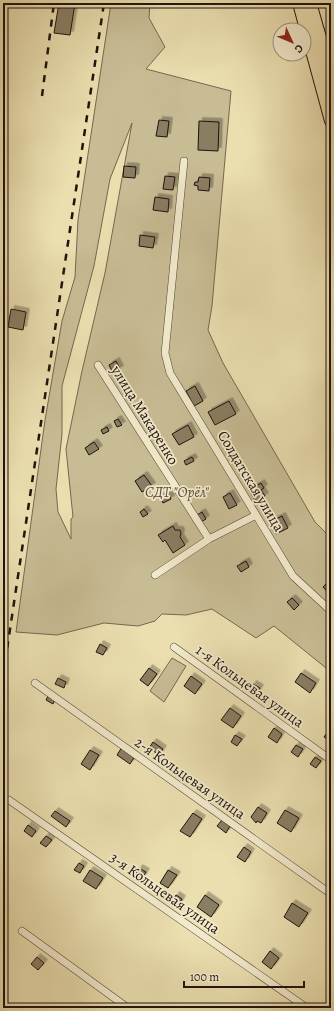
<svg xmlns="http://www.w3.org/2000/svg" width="334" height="1011" font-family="Alegreya,serif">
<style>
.green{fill:#c8bc94;stroke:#746850;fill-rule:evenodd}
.building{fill:#897d62;stroke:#1f130d;filter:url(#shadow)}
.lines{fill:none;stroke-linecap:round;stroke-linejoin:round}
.minor-casing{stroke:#524636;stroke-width:8}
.trunk-casing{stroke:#1f130d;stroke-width:14}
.minor{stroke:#f2eacc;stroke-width:7}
.trunk{stroke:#ebdfb0;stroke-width:12}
.rail{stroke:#1f130d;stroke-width:2.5;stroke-dasharray:7 7;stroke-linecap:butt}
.labels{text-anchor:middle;stroke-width:3.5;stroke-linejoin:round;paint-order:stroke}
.street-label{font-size:15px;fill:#1f130d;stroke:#f2eacc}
.park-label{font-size:15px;font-style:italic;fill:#5a4e3c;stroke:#f2eacc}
</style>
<defs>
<filter id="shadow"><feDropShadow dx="3.5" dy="-3.5" stdDeviation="0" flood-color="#0004"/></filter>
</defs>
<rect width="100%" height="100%" fill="#ebdfb0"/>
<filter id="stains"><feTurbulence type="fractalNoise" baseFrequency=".005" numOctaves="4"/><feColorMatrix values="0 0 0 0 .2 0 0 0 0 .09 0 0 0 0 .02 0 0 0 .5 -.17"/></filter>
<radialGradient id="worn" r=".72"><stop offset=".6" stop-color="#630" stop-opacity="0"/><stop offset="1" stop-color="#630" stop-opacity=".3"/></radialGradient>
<path class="green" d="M 111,3 L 150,3 L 149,18 L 165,47 L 146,69 L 231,91 L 212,306 L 208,330 L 223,363 L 315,522 L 331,538 L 331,672 L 274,626 L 256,638 L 212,609 L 186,615 L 162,614 L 155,621 L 138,626 L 104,623 L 57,635 L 16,632 L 45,420 L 62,321 L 75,277 L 78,220 ZM 132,123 L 105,273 L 82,371 L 66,449 L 73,517 L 71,519 L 71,539 L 58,512 L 56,489 L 62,434 L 62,386 L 94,266 L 110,179 Z
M 172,658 L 186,666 L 164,702 L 150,691 Z"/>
<path class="building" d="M 59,3 L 75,3 L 70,35 L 54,33 Z
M 159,120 L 169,121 L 167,137 L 156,136 Z
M 199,121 L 219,122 L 218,151 L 198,150 Z
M 124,166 L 136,167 L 135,178 L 123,177 Z
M 165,176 L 175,177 L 173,190 L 163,189 Z
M 199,177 L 210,178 L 209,191 L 198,190 L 198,186 L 194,185 L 195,182 L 198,182 Z
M 155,197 L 169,199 L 168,212 L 153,210 Z
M 140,235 L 155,237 L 153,248 L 139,246 Z
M 11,309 L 26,312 L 23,330 L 8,327 Z
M 116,361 L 120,369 L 113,373 L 109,365 Z
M 195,386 L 203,401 L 194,406 L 186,391 Z
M 229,401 L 236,414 L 215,425 L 208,412 Z
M 118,419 L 122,425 L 117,427 L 114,421 Z
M 188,425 L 194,437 L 179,445 L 172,434 Z
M 107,427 L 109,431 L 103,434 L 101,430 Z
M 94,442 L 99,449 L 89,455 L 85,448 Z
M 192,457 L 194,461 L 186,465 L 184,461 Z
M 144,475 L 152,486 L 142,492 L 135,481 Z
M 261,483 L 264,488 L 261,490 L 265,496 L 256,502 L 249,490 Z
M 168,493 L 171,499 L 163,503 L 160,497 Z
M 230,493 L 237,505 L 229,509 L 223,497 Z
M 144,509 L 148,514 L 143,517 L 140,512 Z
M 202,512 L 206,519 L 201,522 L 197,515 Z
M 282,516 L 288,528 L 276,534 L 272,528 L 277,525 L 274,520 Z
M 173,526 L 175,530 L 180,530 L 181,533 L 180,537 L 185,545 L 173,553 L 165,540 L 163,542 L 158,535 Z
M 246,561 L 249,567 L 241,572 L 237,566 Z
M 331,579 L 331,596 L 323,587 Z
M 292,598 L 299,605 L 294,610 L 287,602 Z
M 100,644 L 107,648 L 103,655 L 96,652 Z
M 149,668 L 157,674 L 148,686 L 140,680 Z
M 301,673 L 316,683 L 310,693 L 295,682 Z
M 191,676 L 202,684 L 195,694 L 184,686 Z
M 58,678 L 66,682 L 64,688 L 55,684 Z
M 253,684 L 260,688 L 257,693 L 250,689 Z
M 48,696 L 55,700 L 53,704 L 46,700 Z
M 230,708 L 241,716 L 233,728 L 221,720 Z
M 331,727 L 331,742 L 324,737 Z
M 274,728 L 282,734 L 277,743 L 268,737 Z
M 235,735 L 242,739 L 237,746 L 231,742 Z
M 153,742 L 163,749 L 159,755 L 149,748 Z
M 296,745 L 303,749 L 298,757 L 291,752 Z
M 122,747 L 135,756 L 130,764 L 117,755 Z
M 90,750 L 99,755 L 90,770 L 81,764 Z
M 315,757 L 321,761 L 316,768 L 310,764 Z
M 258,807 L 267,813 L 261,823 L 257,821 L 256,823 L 251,817 Z
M 285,810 L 299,818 L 291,832 L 277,823 Z
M 55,811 L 70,821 L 66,827 L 51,816 Z
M 193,813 L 202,819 L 190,837 L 180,831 Z
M 222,820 L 230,826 L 226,833 L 217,826 Z
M 28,825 L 36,831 L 32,837 L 24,831 Z
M 46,836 L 52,840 L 46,847 L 40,843 Z
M 244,847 L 251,852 L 245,862 L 237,857 Z
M 79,863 L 84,866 L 80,873 L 74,870 Z
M 139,868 L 146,872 L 141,880 L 135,876 Z
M 90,870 L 103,878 L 96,889 L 83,881 Z
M 168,870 L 177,875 L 168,888 L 160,883 Z
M 176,895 L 182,899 L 178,906 L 172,902 Z
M 205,895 L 219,905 L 211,917 L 197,907 Z
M 292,903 L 308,913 L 299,927 L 284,917 Z
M 270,951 L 279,958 L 271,969 L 262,962 Z
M 37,957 L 44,963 L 38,970 L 31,964 Z"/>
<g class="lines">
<g class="minor-casing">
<path id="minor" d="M 184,161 L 165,353 L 170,373 L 293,576 L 331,611
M 98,365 L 209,539
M 155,575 L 209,539 L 256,515
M 174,647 L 331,760
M 35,683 L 331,894
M 9,800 L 307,1008
M 22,931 L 128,1008"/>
</g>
<g class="trunk-casing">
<path id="trunk" d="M 299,3 L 331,121
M 310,3 L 331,76"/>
</g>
<use href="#minor" class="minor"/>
<use href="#trunk" class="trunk"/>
<path class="rail" d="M 42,96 L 54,3
M 3,676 L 104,3"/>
</g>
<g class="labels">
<g class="street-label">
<text transform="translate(145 415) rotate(58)" y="5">улица Макаренко</text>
<text transform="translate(251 481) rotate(59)" y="5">Солдатская улица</text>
<text transform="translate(250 686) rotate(36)" y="5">1-я Кольцевая улица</text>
<text transform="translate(190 778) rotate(35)" y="5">2-я Кольцевая улица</text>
<text transform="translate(165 893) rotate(35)" y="5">3-я Кольцевая улица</text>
</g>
<g class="park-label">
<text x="177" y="497">СДТ "Орёл"</text>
</g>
</g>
<rect width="334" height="1011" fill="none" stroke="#ebdfb0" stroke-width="16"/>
<rect x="4" y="4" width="326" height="1003" fill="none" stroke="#1f130d" stroke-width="2"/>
<rect x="8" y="8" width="318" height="995" fill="none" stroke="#1f130d"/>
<g transform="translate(292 42) rotate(134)"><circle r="19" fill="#f2eacc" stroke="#9e9480"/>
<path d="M0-3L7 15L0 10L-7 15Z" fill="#8f2418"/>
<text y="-6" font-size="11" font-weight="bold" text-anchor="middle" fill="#1f130d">С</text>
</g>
<path d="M184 981v6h120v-6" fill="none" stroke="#1f130d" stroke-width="2"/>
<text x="190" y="981" font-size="12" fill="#1f130d" stroke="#f2eacc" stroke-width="3" paint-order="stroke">100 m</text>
<rect width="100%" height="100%" filter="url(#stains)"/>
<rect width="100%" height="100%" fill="url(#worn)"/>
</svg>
